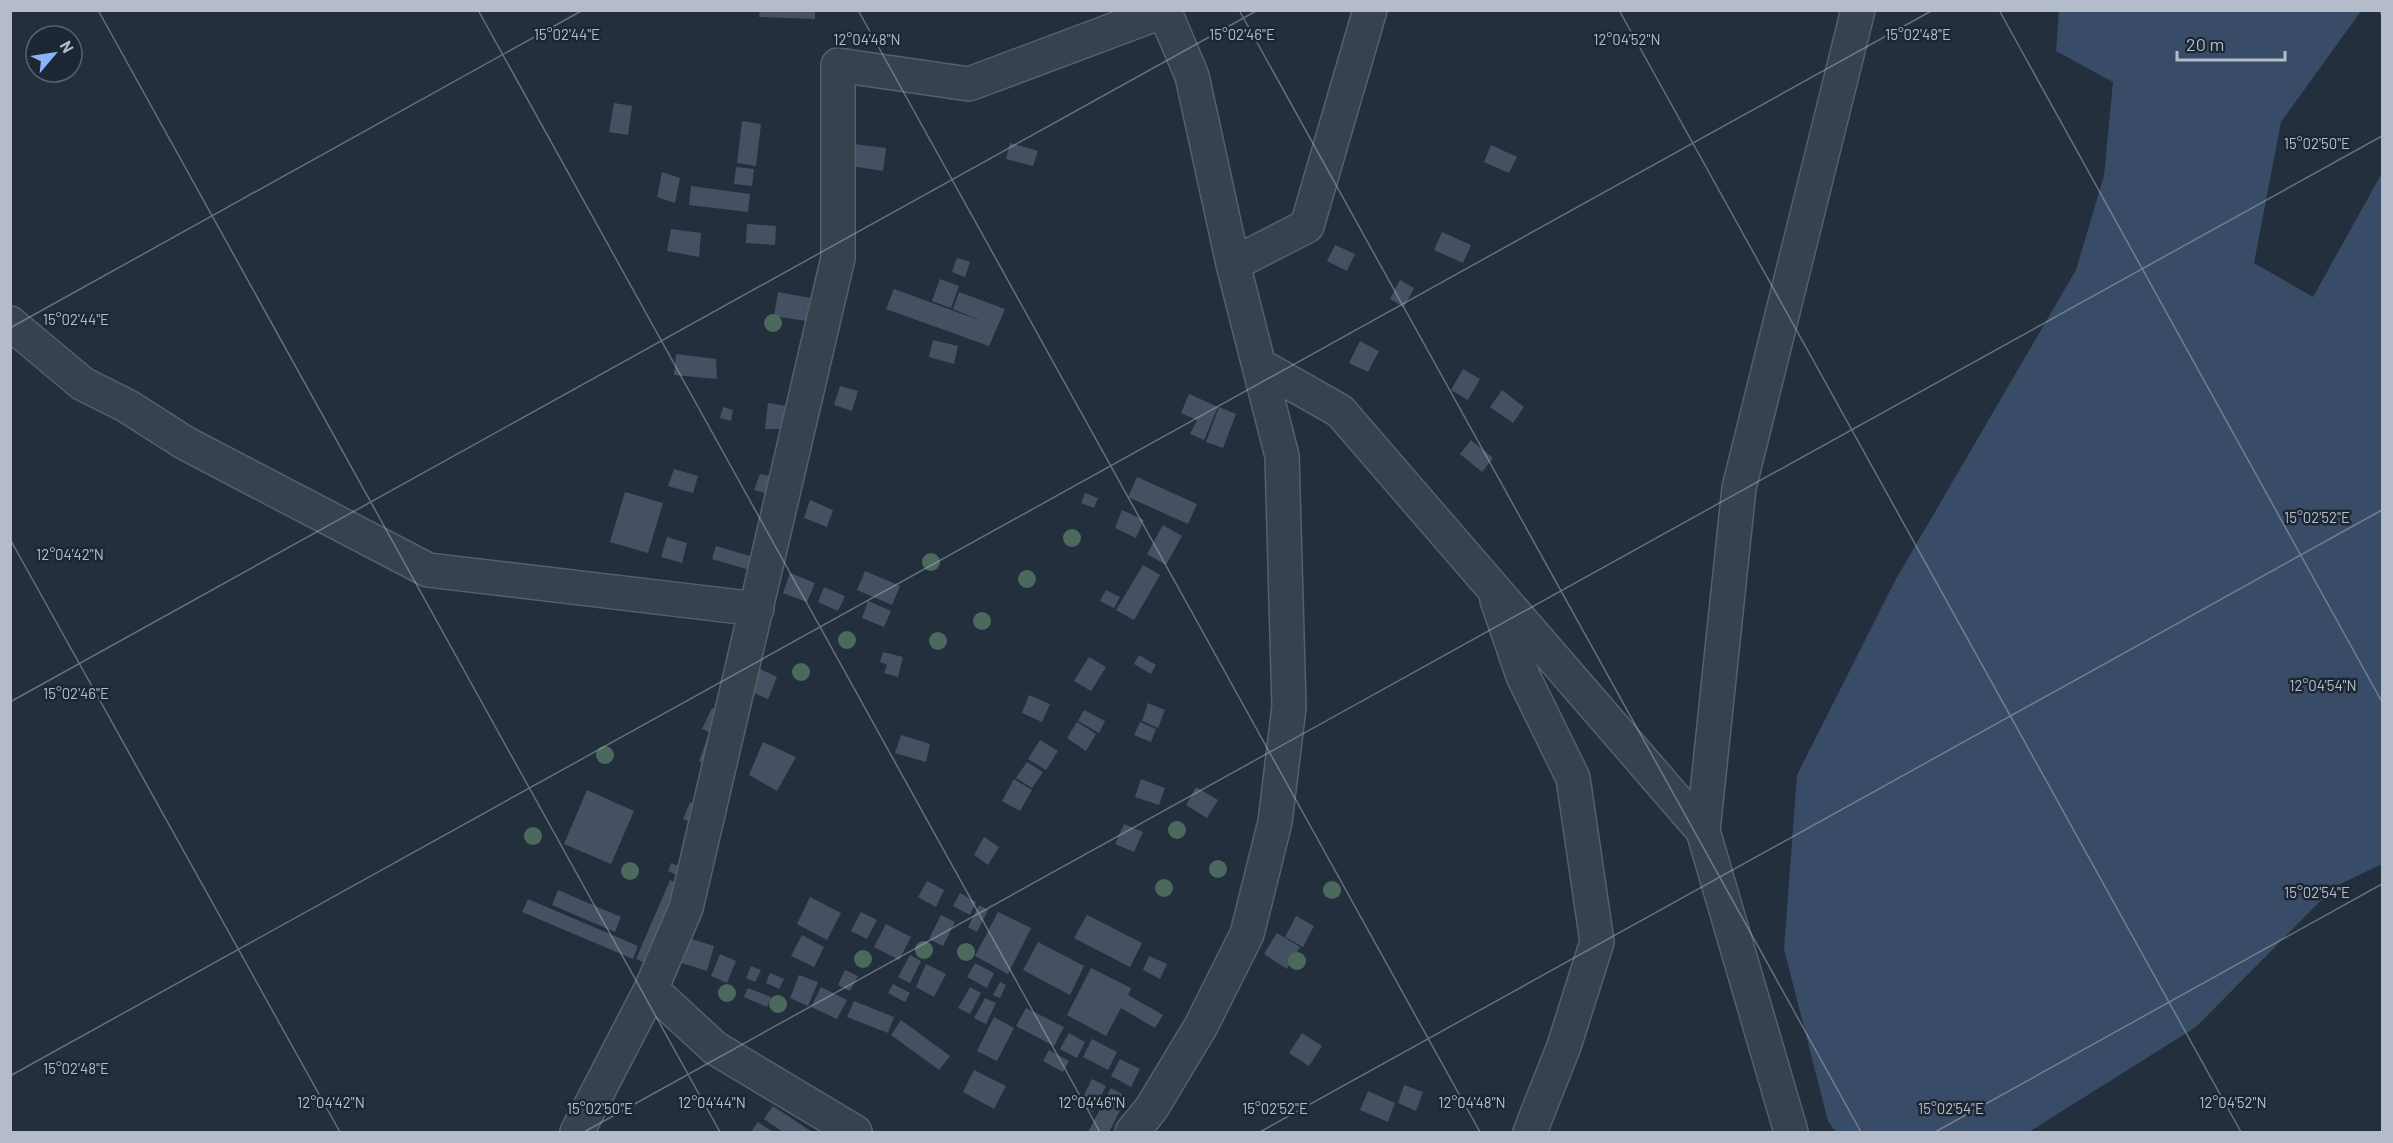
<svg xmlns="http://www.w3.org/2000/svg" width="2393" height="1143" font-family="Barlow,sans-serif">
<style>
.water{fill:#394c67}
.building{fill:#455162}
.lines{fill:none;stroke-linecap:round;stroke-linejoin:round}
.minor-casing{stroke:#565f6c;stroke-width:36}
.minor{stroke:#38414e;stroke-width:33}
.tree{fill:#4b6a5d}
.ticks{fill:none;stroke:#b4bcc9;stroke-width:1.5;stroke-opacity:0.45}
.ticks-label{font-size:15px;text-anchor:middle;fill:#b4bcc9;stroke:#1d2633;stroke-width:5;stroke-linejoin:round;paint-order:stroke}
</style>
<rect width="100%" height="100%" fill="#242f3e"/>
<path class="water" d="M 2059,11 L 2361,11 L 2281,122 L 2254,263 L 2313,297 L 2382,173 L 2382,864 L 2334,887 L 2196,1027 L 2029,1132 L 1836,1132 L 1828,1121 L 1784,949 L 1797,775 L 1896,579 L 2076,270 L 2104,176 L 2113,82 L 2056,51 Z"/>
<path class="building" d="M 760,10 L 815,10 L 815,19 L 759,17 Z
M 614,103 L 632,106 L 628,135 L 609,132 Z
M 742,121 L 761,124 L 756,166 L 737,163 Z
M 1010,143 L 1038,151 L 1033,166 L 1006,159 Z
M 854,144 L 886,148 L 883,171 L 851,166 Z
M 1491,145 L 1517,157 L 1509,173 L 1484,162 Z
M 736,167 L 754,169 L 752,186 L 734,184 Z
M 662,172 L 680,178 L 675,203 L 657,197 Z
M 691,186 L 750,194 L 748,212 L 689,205 Z
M 747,224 L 776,226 L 775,245 L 746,243 Z
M 671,229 L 701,233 L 699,257 L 667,251 Z
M 1442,232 L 1471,245 L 1463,263 L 1434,250 Z
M 1335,245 L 1355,254 L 1347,271 L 1327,261 Z
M 957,258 L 970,262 L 965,277 L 952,272 Z
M 940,279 L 959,286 L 951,308 L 932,301 Z
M 1400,280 L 1414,288 L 1404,307 L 1390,299 Z
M 894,289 L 984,322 L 953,309 L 959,292 L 1005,309 L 989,346 L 886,309 Z
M 778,292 L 810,298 L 806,321 L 774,316 Z
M 933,340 L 958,346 L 954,364 L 929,357 Z
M 1360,341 L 1379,351 L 1368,372 L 1349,363 Z
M 676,354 L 716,359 L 717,379 L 674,375 Z
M 1463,369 L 1480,379 L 1468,400 L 1451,390 Z
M 840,386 L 858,391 L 852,411 L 834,405 Z
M 1502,390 L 1524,407 L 1513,423 L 1490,407 Z
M 1189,394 L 1218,407 L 1204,440 L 1190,434 L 1197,420 L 1181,413 Z
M 768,403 L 786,406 L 784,429 L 765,429 Z
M 723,407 L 733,410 L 731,421 L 720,418 Z
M 1219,407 L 1236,414 L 1223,448 L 1206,442 Z
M 1471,440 L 1493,458 L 1482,472 L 1460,454 Z
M 674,469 L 698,476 L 693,493 L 668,486 Z
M 760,474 L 776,477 L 776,496 L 754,490 Z
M 1137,477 L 1197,504 L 1188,524 L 1128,497 Z
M 625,492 L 663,503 L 648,553 L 610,542 Z
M 1085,493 L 1098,498 L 1094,508 L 1081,503 Z
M 810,500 L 833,510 L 827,527 L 804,518 Z
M 1122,510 L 1144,520 L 1136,538 L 1115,528 Z
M 1163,525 L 1182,536 L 1166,565 L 1147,554 Z
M 667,537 L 687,543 L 682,563 L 661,557 Z
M 716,546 L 757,558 L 753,571 L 712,559 Z
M 1143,565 L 1160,575 L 1134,620 L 1116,610 Z
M 865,571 L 900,586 L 892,605 L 857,590 Z
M 790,573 L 815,583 L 807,602 L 783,593 Z
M 824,587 L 845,596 L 838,611 L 818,602 Z
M 1106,590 L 1120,597 L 1114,608 L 1100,601 Z
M 868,601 L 891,611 L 884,627 L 862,618 Z
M 883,652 L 903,657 L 898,677 L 884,673 L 887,665 L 880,662 Z
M 1139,655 L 1156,665 L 1151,674 L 1134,664 Z
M 1089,657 L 1106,667 L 1091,691 L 1074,681 Z
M 758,668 L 777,677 L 768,699 L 749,691 Z
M 1029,695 L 1050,704 L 1042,722 L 1022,713 Z
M 1148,703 L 1165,710 L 1158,728 L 1142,721 Z
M 712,708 L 730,715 L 721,738 L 702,729 Z
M 1084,710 L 1105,721 L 1099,733 L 1078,721 Z
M 1077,722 L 1096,734 L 1086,751 L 1067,738 Z
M 1140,722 L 1156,729 L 1151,742 L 1134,735 Z
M 901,735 L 930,744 L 926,762 L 895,753 Z
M 707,739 L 722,746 L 713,767 L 699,761 Z
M 1040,740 L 1058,751 L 1046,770 L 1028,759 Z
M 763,742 L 796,757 L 777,791 L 749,775 Z
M 1027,762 L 1043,772 L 1032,788 L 1016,778 Z
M 1014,779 L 1032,790 L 1020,811 L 1002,801 Z
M 1141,779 L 1165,788 L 1159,805 L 1135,797 Z
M 1196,787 L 1218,800 L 1207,818 L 1186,805 Z
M 587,790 L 634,811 L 611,864 L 564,844 Z
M 690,802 L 707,810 L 700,826 L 683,819 Z
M 1124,824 L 1143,832 L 1134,852 L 1115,844 Z
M 984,837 L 999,847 L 988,865 L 974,855 Z
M 671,863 L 687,870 L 684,879 L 668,871 Z
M 670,880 L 688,888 L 655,967 L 636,959 Z
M 927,881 L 944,890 L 936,907 L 918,897 Z
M 558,890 L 621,917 L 615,932 L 552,905 Z
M 960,893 L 976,902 L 970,915 L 953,906 Z
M 810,897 L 841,913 L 827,940 L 797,924 Z
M 528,899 L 638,946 L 633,959 L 522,912 Z
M 979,905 L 988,910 L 977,932 L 968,927 Z
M 861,912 L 877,920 L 867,939 L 851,931 Z
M 998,912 L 1031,928 L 1008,974 L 975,956 Z
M 941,915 L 955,922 L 943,946 L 929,939 Z
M 1087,915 L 1142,943 L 1130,967 L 1074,938 Z
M 1296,916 L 1314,926 L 1303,947 L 1285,937 Z
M 886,924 L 911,937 L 899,960 L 874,947 Z
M 1277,933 L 1300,947 L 1287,969 L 1264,954 Z
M 679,935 L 714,946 L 707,971 L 672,960 Z
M 802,935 L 824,947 L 814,967 L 791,956 Z
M 1038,942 L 1084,966 L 1070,995 L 1023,970 Z
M 720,954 L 736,961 L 727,983 L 711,976 Z
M 910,955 L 921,961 L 910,983 L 898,977 Z
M 1149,956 L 1167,964 L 1160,979 L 1143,970 Z
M 975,963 L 994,973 L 987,988 L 967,977 Z
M 926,964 L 946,974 L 934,997 L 916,987 Z
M 751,966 L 761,970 L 755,982 L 746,978 Z
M 1091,968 L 1131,988 L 1128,995 L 1163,1015 L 1155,1028 L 1121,1008 L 1106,1036 L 1067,1015 Z
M 845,970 L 858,976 L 850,991 L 838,985 Z
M 770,973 L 784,979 L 779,989 L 766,983 Z
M 799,975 L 818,982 L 808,1006 L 790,998 Z
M 1000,982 L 1006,985 L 1000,998 L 993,995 Z
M 893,984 L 910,993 L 905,1002 L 888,993 Z
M 821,987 L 847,1000 L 837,1019 L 811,1007 Z
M 970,987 L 981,993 L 970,1014 L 958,1008 Z
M 748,988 L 771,997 L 767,1007 L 744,997 Z
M 985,998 L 996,1003 L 986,1024 L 974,1018 Z
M 854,1001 L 894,1017 L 888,1033 L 847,1017 Z
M 1026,1008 L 1064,1027 L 1054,1046 L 1016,1026 Z
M 994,1017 L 1014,1028 L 997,1061 L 977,1051 Z
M 901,1020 L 950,1056 L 939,1070 L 891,1035 Z
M 1069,1033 L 1085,1042 L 1077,1058 L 1060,1049 Z
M 1302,1033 L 1322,1046 L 1309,1066 L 1289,1053 Z
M 1092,1039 L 1117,1052 L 1108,1070 L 1083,1057 Z
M 1049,1050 L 1069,1061 L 1063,1072 L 1043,1061 Z
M 1120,1059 L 1140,1069 L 1131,1087 L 1111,1076 Z
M 974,1070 L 1006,1086 L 994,1109 L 963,1092 Z
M 1092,1079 L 1106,1086 L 1093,1112 L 1079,1105 Z
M 1404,1085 L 1423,1092 L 1416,1111 L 1398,1103 Z
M 1111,1088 L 1127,1097 L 1109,1132 L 1088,1132 Z
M 1368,1091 L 1395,1103 L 1388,1122 L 1360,1110 Z
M 773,1106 L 812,1132 L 783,1132 L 764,1119 Z
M 758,1122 L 773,1132 L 751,1132 Z"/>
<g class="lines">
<g class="minor-casing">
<path id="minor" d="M 1233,264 L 1307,226 L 1370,10
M 10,323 L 83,384 L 127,406 L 185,443 L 428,570 L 757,609
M 1259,365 L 1340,411 L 1703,831
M 1497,600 L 1523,676 L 1573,778 L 1597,942 L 1564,1046 L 1530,1132
M 651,989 L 715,1048 L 855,1132
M 577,1132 L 651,989 L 686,908 L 838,258 L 838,65 L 969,84 L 1164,11
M 1132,1132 L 1151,1109 L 1201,1026 L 1247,934 L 1275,822 L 1289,707 L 1282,456 L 1233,264 L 1192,76 L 1164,10
M 1791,1132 L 1703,831 L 1739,488 L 1858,10"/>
</g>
<use href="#minor" class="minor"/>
</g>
<g class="tree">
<circle cx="773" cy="323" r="9"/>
<circle cx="1072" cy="538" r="9"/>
<circle cx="931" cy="562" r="9"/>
<circle cx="1027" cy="579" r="9"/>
<circle cx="982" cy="621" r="9"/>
<circle cx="847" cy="640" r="9"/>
<circle cx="938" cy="641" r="9"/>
<circle cx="801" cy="672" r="9"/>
<circle cx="605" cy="755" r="9"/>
<circle cx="1177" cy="830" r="9"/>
<circle cx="533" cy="836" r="9"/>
<circle cx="1218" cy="869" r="9"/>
<circle cx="630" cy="871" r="9"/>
<circle cx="1164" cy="888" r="9"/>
<circle cx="1332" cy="890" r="9"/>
<circle cx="924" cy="950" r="9"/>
<circle cx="966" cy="952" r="9"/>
<circle cx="863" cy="959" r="9"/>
<circle cx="1297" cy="961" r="9"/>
<circle cx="727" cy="993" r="9"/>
<circle cx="778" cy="1004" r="9"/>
</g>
<path class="ticks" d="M 98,10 L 720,1132M 478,10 L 1100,1132M 858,10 L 1480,1132M 1239,10 L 1861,1132M 1619,10 L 2241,1132M 1999,10 L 2382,702M 2380,10 L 2382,16M 10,328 L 583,10M 10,539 L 340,1132M 10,702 L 1258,10M 10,1076 L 1933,10M 584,1132 L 2382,136M 1260,1132 L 2382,510M 1935,1132 L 2382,884"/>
<g class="ticks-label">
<text x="567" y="40">15°02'44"E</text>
<text x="1242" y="40">15°02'46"E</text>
<text x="1918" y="40">15°02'48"E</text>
<text x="867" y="45">12°04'48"N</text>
<text x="1627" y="45">12°04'52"N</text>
<text x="2317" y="149">15°02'50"E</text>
<text x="76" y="325">15°02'44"E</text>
<text x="2317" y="523">15°02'52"E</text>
<text x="70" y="560">12°04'42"N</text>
<text x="2323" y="691">12°04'54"N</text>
<text x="76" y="699">15°02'46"E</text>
<text x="2317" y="898">15°02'54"E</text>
<text x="76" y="1074">15°02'48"E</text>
<text x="331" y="1108">12°04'42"N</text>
<text x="712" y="1108">12°04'44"N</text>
<text x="1092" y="1108">12°04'46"N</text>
<text x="1472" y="1108">12°04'48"N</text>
<text x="2233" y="1108">12°04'52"N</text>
<text x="600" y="1114">15°02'50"E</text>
<text x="1275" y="1114">15°02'52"E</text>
<text x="1951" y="1114">15°02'54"E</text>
</g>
<rect width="2393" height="1143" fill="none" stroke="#b4bcc9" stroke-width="24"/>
<g transform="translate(54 54) rotate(61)"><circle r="28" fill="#1d2633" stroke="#59626f" stroke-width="1.5"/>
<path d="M0-4.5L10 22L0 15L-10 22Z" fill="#8ab4f8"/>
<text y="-9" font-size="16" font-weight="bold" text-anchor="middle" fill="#b4bcc9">N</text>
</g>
<path d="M2177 51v9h108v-9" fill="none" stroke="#b4bcc9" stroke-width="3"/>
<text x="2186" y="51" font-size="18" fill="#b4bcc9" stroke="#1d2633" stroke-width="4.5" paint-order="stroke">20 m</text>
</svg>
